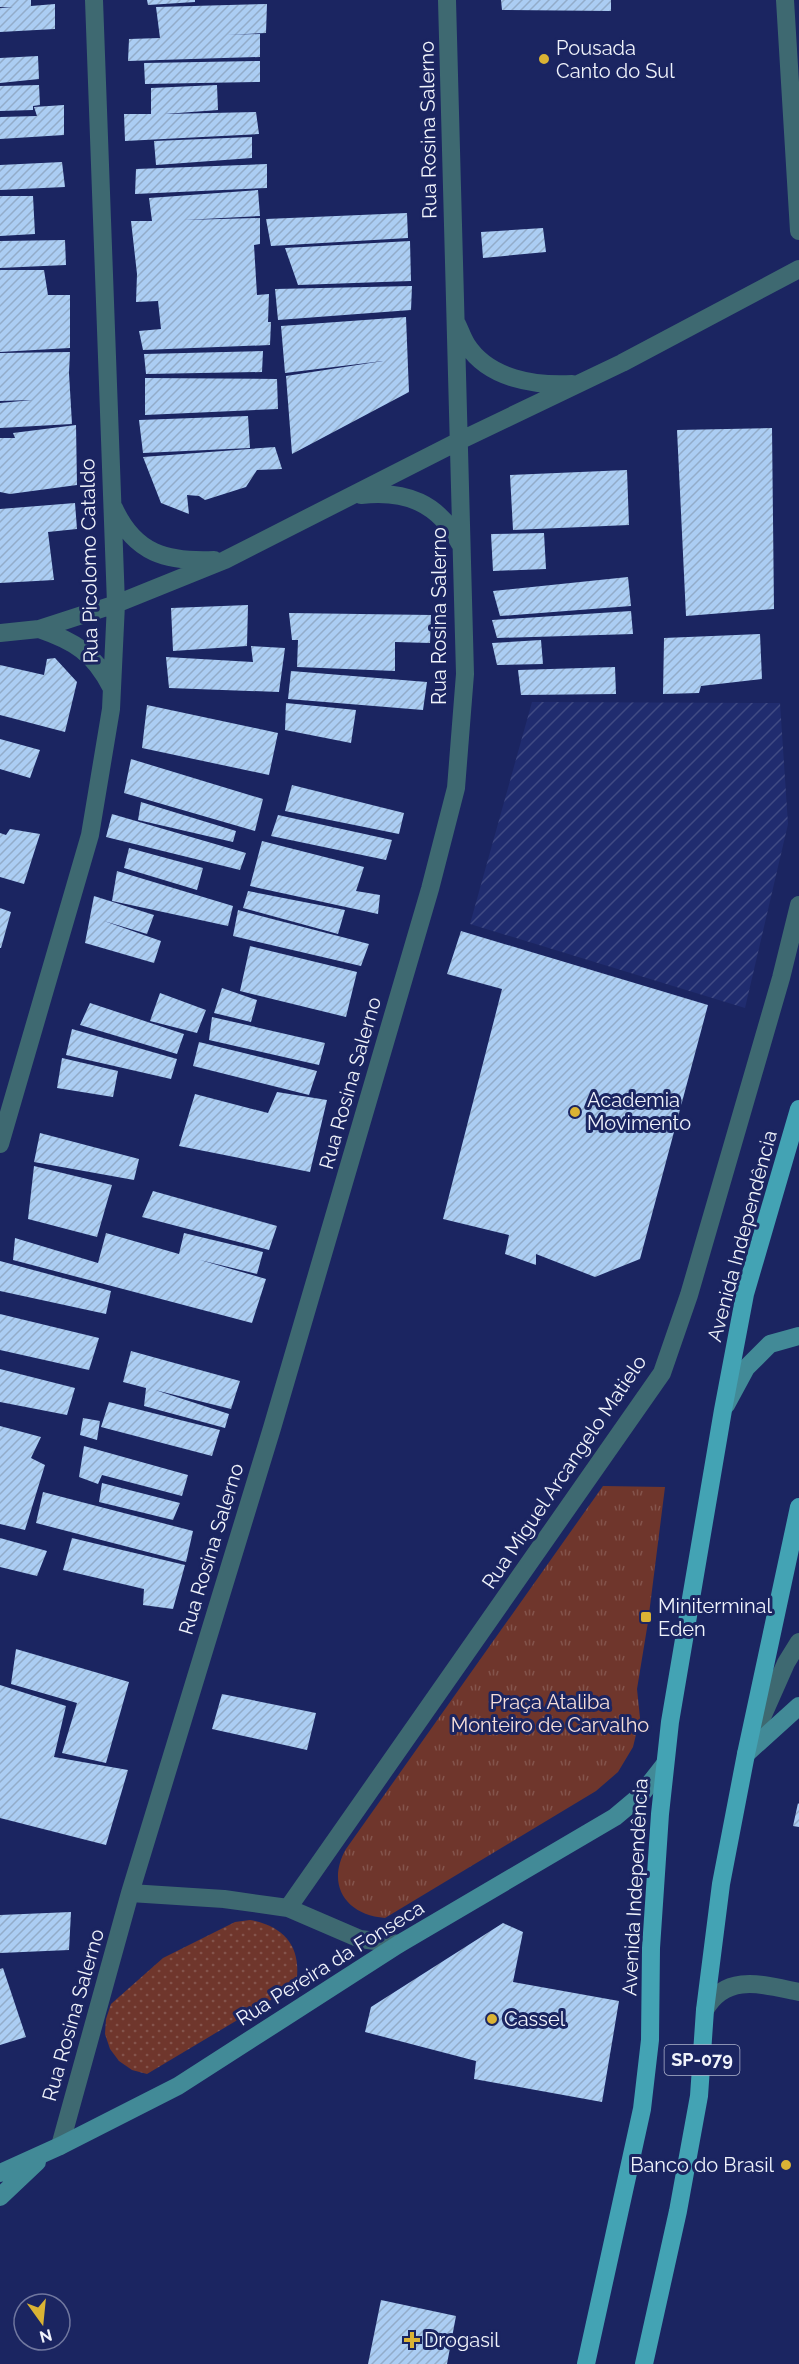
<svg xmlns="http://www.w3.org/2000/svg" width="799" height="2364" font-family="Raleway,sans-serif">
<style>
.industrial{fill:url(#industrial-furrows)}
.grass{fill:url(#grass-dots)}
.park{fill:url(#park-tufts)}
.building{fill:url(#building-hatch)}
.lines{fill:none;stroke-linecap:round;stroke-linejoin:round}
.lane{stroke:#3e6971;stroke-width:18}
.street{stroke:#3e6971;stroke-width:18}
.secondary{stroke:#428a97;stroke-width:18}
.primary{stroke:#43a3b4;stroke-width:18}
.poi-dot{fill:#dab334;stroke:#1b2561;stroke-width:2}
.labels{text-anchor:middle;stroke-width:6;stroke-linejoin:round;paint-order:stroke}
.shield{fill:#1b2561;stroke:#b0b5cd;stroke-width:1.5}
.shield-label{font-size:18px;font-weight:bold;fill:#f0f3fb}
.poi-label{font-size:20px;fill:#f0f3fb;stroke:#1b2561;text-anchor:start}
.street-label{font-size:20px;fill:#f0f3fb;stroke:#1b2561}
.park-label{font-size:20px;fill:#f6ded9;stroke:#1b2561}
</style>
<defs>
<pattern id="industrial-furrows" width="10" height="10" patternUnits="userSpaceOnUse" patternTransform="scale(1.5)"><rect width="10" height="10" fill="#202c6f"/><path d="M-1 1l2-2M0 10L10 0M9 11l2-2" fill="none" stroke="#414b84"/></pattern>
<pattern id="grass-dots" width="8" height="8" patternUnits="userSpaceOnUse" patternTransform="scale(1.5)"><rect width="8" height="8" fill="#6f362c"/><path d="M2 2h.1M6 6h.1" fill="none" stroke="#84544c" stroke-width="1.8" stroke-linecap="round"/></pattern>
<pattern id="park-tufts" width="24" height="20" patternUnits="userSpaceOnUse" patternTransform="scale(1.5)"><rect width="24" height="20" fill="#6f362c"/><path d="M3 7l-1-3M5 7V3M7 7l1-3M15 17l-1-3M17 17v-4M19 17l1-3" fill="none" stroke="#84544c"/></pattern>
<pattern id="building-hatch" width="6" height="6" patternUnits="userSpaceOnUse" patternTransform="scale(1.5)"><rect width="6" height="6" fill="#abcdf3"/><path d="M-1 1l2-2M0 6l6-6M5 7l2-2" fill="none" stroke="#92acc9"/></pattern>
</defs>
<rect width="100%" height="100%" fill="#1b2561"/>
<path class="industrial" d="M 532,702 L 780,703 L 788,824 L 745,1008 L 470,924 Z"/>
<path class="grass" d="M 250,1920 C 287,1927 302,1949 296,1985 L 147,2074 L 132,2070 L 119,2061 L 110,2049 L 105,2034 L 106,2019 L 111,2004 L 163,1958 L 235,1922 Z"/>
<path class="park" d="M 603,1486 L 665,1487 L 648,1622 L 637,1689 L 640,1718 L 633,1747 L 618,1772 L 596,1791 L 385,1918 C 345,1915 326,1884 346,1849 Z"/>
<path class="building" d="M 0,0 L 31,0 L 31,6 L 55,4 L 55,29 L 0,32 L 0,8 L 13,7 L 0,7 Z
M 147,0 L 195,0 L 195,2 L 148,5 Z
M 501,0 L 611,0 L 611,11 L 502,10 Z
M 267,4 L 266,33 L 226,35 L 260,34 L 260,57 L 128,61 L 129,39 L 160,38 L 156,7 Z
M 38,56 L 39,79 L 0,83 L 0,58 Z
M 260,61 L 260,82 L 145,84 L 144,63 Z
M 39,85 L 40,105 L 33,106 L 33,110 L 0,111 L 0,86 Z
M 217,85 L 218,110 L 165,114 L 256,112 L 259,134 L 125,141 L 124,114 L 151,114 L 151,88 Z
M 64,105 L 64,135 L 0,139 L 0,117 L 37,116 L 34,107 Z
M 252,137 L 252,158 L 156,165 L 154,141 Z
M 62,162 L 65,187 L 0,190 L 0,165 Z
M 267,164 L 267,188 L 135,194 L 136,169 Z
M 258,190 L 260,216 L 184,220 L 260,218 L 260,244 L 254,245 L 257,295 L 269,294 L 268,322 L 271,322 L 270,345 L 143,350 L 139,331 L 161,329 L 158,301 L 136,302 L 137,274 L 131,221 L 152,221 L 149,198 Z
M 0,196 L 33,196 L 35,234 L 0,236 Z
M 407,213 L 408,238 L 271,246 L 266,219 Z
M 543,228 L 546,252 L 483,258 L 481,232 Z
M 65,240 L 66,265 L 0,268 L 0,241 Z
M 410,241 L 411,281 L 298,285 L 285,248 Z
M 0,270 L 44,270 L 48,295 L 70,295 L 70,348 L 0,352 Z
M 412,286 L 411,310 L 278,320 L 275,289 Z
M 406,317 L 409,392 L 292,454 L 286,376 L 383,361 L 285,373 L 281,326 Z
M 263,351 L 262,372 L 146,374 L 144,354 Z
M 70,352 L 69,373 L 72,424 L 0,428 L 0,403 L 32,400 L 0,401 L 0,353 Z
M 145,378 L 277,379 L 278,409 L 145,415 Z
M 248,416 L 250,448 L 143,453 L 139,420 Z
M 76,425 L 77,485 L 10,494 L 0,492 L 0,438 L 15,438 L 13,433 Z
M 772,428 L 774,609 L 686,616 L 677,430 Z
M 275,447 L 282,469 L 257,470 L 246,487 L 205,500 L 199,496 L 187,495 L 189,514 L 161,503 L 143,457 Z
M 627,470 L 629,525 L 513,530 L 510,475 Z
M 75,503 L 77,529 L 48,532 L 54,580 L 0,583 L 0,509 Z
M 544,533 L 546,569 L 493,571 L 491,534 Z
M 628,577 L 631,606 L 500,616 L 493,591 Z
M 248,605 L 247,646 L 173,651 L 171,608 Z
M 631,611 L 633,634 L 497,638 L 492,620 Z
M 289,613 L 431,615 L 430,643 L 395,642 L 395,671 L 297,667 L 298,640 L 292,640 Z
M 760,634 L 762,679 L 701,686 L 699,693 L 663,694 L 664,638 Z
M 541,640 L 543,664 L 497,665 L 492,643 Z
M 251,646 L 285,648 L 279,692 L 169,688 L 166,657 L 253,662 Z
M 55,658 L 77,682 L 65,732 L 0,715 L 0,665 L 44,675 L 47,659 Z
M 615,667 L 616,694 L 521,695 L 518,670 Z
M 291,671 L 427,682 L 423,710 L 288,699 Z
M 286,703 L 356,710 L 351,743 L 285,730 Z
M 147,705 L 278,733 L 269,775 L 142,748 Z
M 0,739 L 40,750 L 30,778 L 0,769 Z
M 131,759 L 263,799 L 255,831 L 124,793 Z
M 292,785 L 404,813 L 399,834 L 285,811 Z
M 141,802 L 236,831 L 233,842 L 138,820 Z
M 112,814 L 246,853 L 240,870 L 106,837 Z
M 278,815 L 392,840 L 386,860 L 271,836 Z
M 10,829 L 40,834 L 24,884 L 0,877 L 0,833 L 6,835 Z
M 262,841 L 364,867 L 356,891 L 380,895 L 378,914 L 250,886 Z
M 129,848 L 203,868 L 197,890 L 124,868 Z
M 117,871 L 233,906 L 228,926 L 112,901 Z
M 248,891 L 345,910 L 338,934 L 243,908 Z
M 94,896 L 154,915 L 147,934 L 104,921 L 161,941 L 154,963 L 85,943 Z
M 0,908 L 11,912 L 1,948 L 0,948 Z
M 238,910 L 369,944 L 361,966 L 233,936 Z
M 461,931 L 708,1005 L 640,1259 L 595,1277 L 536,1254 L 536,1265 L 505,1254 L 509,1235 L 443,1219 L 502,989 L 447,974 Z
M 250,946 L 357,972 L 346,1017 L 240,991 Z
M 222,988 L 257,1000 L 251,1022 L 214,1013 Z
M 160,993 L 206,1010 L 197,1033 L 150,1021 Z
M 90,1003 L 184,1034 L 177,1054 L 80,1025 Z
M 212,1017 L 325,1043 L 319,1065 L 209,1040 Z
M 72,1029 L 177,1059 L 171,1079 L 66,1055 Z
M 199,1042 L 317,1071 L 309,1095 L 193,1066 Z
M 62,1058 L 118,1071 L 113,1097 L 57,1088 Z
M 277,1092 L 327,1100 L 310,1172 L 179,1146 L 195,1094 L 268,1113 Z
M 40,1133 L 139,1159 L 134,1180 L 34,1162 Z
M 34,1166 L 112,1185 L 97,1237 L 28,1219 Z
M 153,1191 L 277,1226 L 269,1250 L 142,1217 Z
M 106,1233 L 179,1254 L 184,1233 L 263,1252 L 257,1274 L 200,1260 L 266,1279 L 252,1323 L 13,1260 L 15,1238 L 98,1263 Z
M 0,1261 L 111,1291 L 106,1314 L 0,1291 Z
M 0,1314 L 99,1338 L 89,1370 L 0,1350 Z
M 131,1351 L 240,1381 L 231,1409 L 155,1390 L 229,1414 L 225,1428 L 144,1406 L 146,1388 L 123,1382 Z
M 0,1369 L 75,1388 L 67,1415 L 0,1402 Z
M 109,1402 L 220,1430 L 212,1456 L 101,1427 Z
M 83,1418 L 100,1421 L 97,1440 L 80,1435 Z
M 0,1426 L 41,1437 L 31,1458 L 45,1465 L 25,1530 L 0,1524 Z
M 84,1446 L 188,1475 L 182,1496 L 102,1475 L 98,1484 L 79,1477 Z
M 102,1483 L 180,1503 L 173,1520 L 99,1502 Z
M 43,1492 L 193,1531 L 186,1562 L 36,1523 Z
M 0,1538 L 47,1551 L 37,1576 L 0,1567 Z
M 72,1538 L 185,1565 L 173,1609 L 143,1605 L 144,1589 L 63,1570 Z
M 16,1649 L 129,1682 L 106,1763 L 62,1753 L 77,1703 L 11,1684 Z
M 0,1685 L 66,1706 L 54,1757 L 128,1770 L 106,1845 L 0,1818 Z
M 222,1694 L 316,1713 L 307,1750 L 212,1729 Z
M 798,1803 L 799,1804 L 799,1827 L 793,1826 Z
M 71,1912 L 69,1950 L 0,1953 L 0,1915 Z
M 503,1923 L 523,1932 L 513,1982 L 619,2001 L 602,2102 L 474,2079 L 476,2061 L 365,2032 L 371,2007 Z
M 3,1968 L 26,2037 L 0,2045 L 0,1969 Z
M 381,2300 L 456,2316 L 447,2364 L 368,2364 Z"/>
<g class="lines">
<path class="lane" d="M 755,1733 L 786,1663 L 799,1642"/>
<path class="street" d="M 785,0 L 799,231
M 457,324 C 460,330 463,339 467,345 C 489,379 535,386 572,384
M 361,495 C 406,490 439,503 460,544
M 114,508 C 135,554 167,562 214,560
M 39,629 C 74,641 94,653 111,687
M 0,633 L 39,629 L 116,604 L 225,560 L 457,442 L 622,363 L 799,269
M 0,1144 L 90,835 L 111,709 L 116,604 L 94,0
M 130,1893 L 224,1899 L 288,1908 L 360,1939 L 399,1944
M 288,1908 L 662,1373 L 689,1295 L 781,978 L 799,905
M 705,2010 C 726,1972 764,1985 799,1992
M 60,2146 L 130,1893 L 272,1428 L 430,889 L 456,788 L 465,674 L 447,0"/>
<path class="secondary" d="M 726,1405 L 746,1368 L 770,1344 L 799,1336
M 746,1754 L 799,1706
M 0,2173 L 60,2146 L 178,2086 L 399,1944 L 615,1817 L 640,1796 L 665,1764
M 0,2197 L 37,2162"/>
<path class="primary" d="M 586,2364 L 642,2109 L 650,2040 L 651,1948 L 660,1814 L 670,1722 L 723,1410 L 745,1294 L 799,1109
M 644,2364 L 678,2211 L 699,2096 L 705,2010 L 721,1884 L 746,1754 L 799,1507"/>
</g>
<g class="poi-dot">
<circle cx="544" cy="59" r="6"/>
<circle cx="575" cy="1112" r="6"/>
<rect x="640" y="1611" width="12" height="12" rx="3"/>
<circle cx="492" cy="2019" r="6"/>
<circle cx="786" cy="2165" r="6"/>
<path d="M409 2331h6v6h6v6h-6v6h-6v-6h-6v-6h6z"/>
</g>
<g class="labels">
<rect class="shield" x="664.5" y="2045" width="75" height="30" rx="4.5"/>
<g class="shield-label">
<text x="702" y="2066">SP-079</text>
</g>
<g class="poi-label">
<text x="556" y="55">Pousada<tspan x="556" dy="23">Canto do Sul</tspan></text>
<text x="587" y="1107">Academia<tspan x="587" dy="23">Movimento</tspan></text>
<text x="658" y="1613">Miniterminal<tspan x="658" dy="23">Eden</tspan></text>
<text x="504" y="2026">Cassel</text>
<text x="774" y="2172" text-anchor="end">Banco do Brasil</text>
<text x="424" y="2347">Drogasil</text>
</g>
<g class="street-label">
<text transform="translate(428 130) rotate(-91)" y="7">Rua Rosina Salerno</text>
<text transform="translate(89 561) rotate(-91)" y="7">Rua Picolomo Cataldo</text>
<text transform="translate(439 616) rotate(-90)" y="7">Rua Rosina Salerno</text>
<text transform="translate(350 1083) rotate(-74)" y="7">Rua Rosina Salerno</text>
<text transform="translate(742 1236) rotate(-75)" y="7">Avenida Independência</text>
<text transform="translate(564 1472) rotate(-56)" y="7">Rua Miguel Arcangelo Matielo</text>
<text transform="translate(211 1549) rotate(-73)" y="7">Rua Rosina Salerno</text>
<text transform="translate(635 1887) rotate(-87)" y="7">Avenida Independência</text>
<text transform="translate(330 1963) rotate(-32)" y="7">Rua Pereira da Fonseca</text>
<text transform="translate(73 2015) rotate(-74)" y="7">Rua Rosina Salerno</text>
</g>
<g class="park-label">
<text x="550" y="1709">Praça Ataliba<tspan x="550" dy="23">Monteiro de Carvalho</tspan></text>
</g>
</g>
<g transform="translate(42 2322) rotate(165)"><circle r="28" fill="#1b2561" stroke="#70779f" stroke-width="1.5"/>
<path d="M0-4.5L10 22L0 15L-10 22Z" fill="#dab334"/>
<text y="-9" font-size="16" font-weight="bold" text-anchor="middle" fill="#f0f3fb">N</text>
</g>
</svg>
